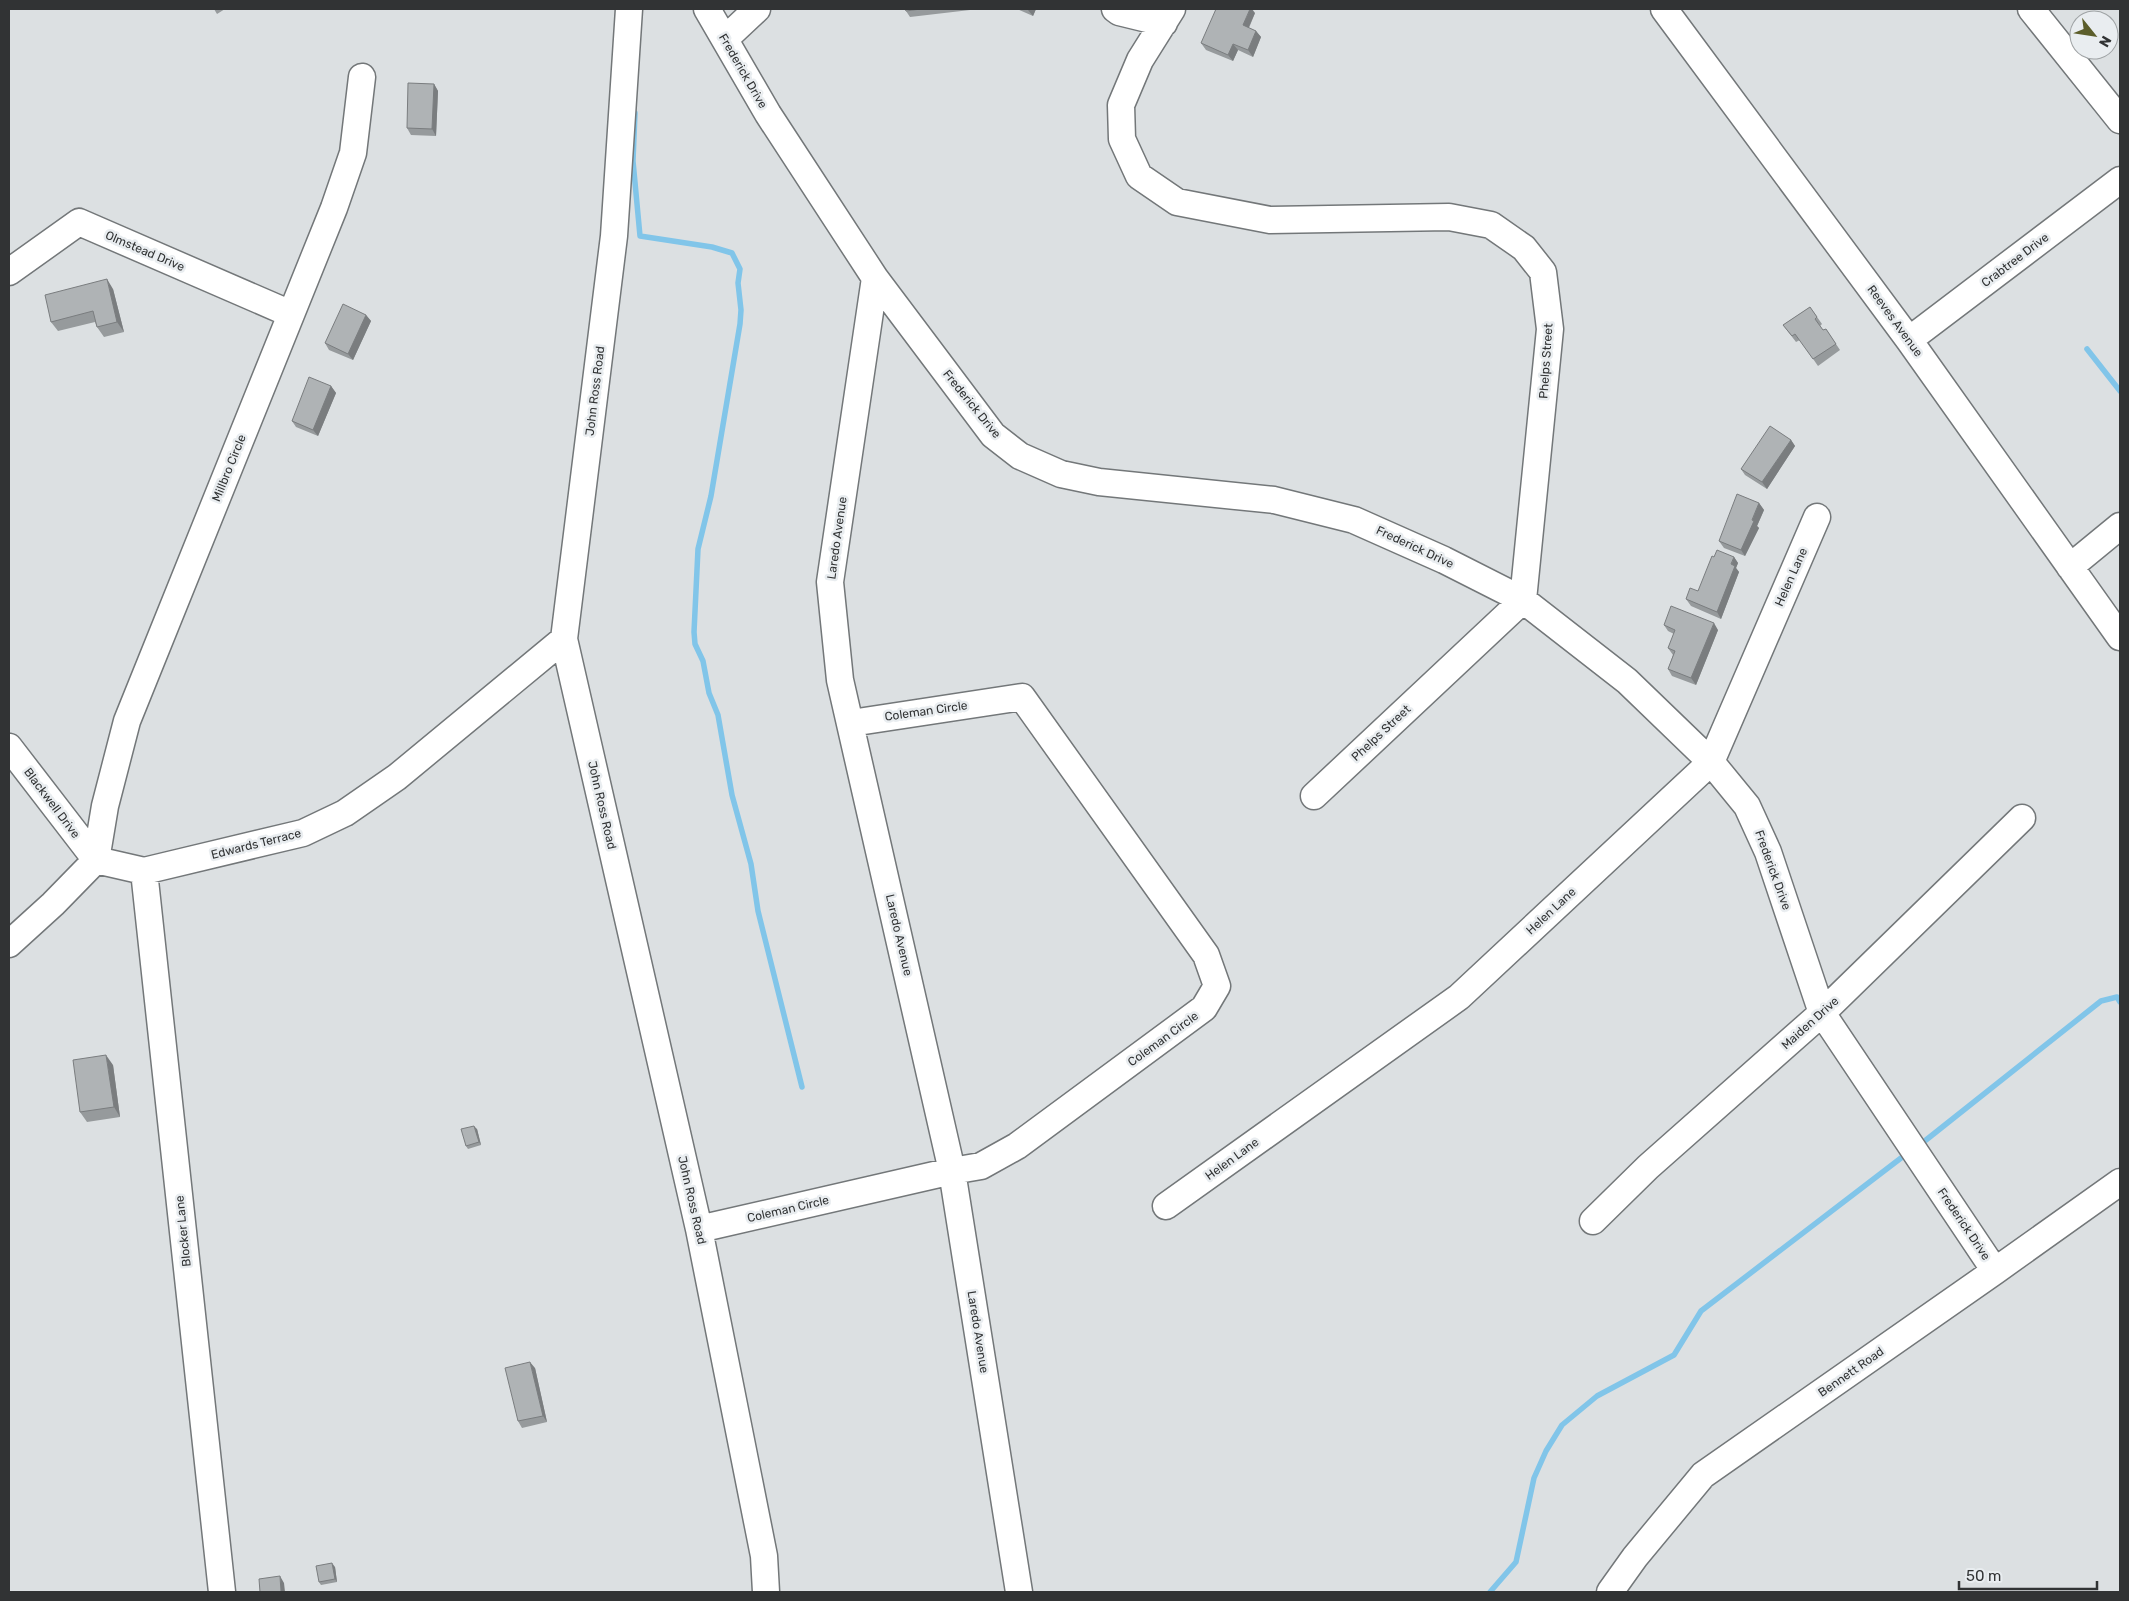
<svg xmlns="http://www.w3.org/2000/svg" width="2129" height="1601" font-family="Rubik,sans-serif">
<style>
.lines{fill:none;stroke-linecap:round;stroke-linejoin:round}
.stream{stroke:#81c5e9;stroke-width:5.5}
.minor-casing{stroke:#737779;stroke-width:29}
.minor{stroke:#fff;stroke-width:26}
.wall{fill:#969a9c}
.shaded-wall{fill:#7a7d7f}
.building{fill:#afb3b5;stroke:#7a7d7f}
.labels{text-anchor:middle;stroke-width:5;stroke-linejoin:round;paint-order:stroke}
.street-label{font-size:12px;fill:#313334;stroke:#e9edf0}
</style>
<rect width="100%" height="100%" fill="#dce0e2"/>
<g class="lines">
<path class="stream" d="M 635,113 L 633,161 L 640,236 L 712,247 L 732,253 L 740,269 L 738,283 L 741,310 L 740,324 L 711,496 L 698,549 L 694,632 L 695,644 L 703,661 L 709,693 L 718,715 L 732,795 L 751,864 L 758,911 L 802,1087
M 2087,349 L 2120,391
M 1926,1140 L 2101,1001 L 2117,997 L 2120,1002
M 1490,1592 L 1516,1562 L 1534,1478 L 1546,1451 L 1562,1425 L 1597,1396 L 1674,1355 L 1701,1311 L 1901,1158"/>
<g class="minor-casing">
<path id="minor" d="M 629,9 L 614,236 L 564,639 L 699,1229 L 764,1556 L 766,1592
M 707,9 L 768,114 L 875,278 L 993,435 L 1020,456 L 1061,474 L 1099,482 L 1274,500 L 1354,520 L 1444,560 L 1523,600 L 1627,681 L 1711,762 L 1747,806 L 1768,852 L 1822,1013 L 1995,1271
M 1115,9 L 1119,12 L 1164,23
M 1172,9 L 1140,60 L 1121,105 L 1122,139 L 1139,176 L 1177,202 L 1270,220 L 1449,217 L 1491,225 L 1524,248 L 1543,272 L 1550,329 L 1523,600 L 1314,796
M 1664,9 L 1909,340 L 2120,637
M 2031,9 L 2120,120
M 725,39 L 757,9
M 9,272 L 79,222 L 291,314
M 875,278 L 830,582 L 840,680 L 952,1171 L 1019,1592
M 1909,340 L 2120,180
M 2070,567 L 2120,526
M 9,747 L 96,860
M 96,860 L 105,806 L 127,721 L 334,208 L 353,153 L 362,77
M 144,871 L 222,1592
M 9,944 L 53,904 L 96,860 L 144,871 L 303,833 L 345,813 L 397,777 L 564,639
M 1166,1206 L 1459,997 L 1711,762 L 1817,517
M 1593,1221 L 1648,1167 L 1822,1013 L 2022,818
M 699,1229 L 952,1171 L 981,1166 L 1017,1146 L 1204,1008 L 1217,986 L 1206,955 L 1022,697 L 851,723
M 1610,1592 L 1635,1557 L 1703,1475 L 1995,1271 L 2120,1182"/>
</g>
<use href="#minor" class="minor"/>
</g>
<path class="wall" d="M 214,9 L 225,9 L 217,14 Z
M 905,9 L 970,9 L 970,10 L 910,17 L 906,11 Z
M 1017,9 L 1036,9 L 1033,16 Z
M 1255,13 L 1249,28 L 1256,31 L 1261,37 L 1253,57 L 1238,50 L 1233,61 L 1206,50 L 1201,43 Z
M 434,84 L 438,91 L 436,136 L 411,135 L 407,128 Z
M 113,289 L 124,332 L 104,337 L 97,327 L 95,322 L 58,331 L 51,322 Z
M 1810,307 L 1822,324 L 1820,326 L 1823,330 L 1826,329 L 1840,350 L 1818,366 L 1800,340 L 1796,342 L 1783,325 Z
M 366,315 L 371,321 L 353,360 L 329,350 L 325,343 Z
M 331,386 L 336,393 L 318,436 L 296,427 L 292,421 Z
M 1791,440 L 1795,446 L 1767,489 L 1745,475 L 1741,469 Z
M 1759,503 L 1764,510 L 1757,526 L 1759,528 L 1745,556 L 1724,548 L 1719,541 Z
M 1714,557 L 1734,557 L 1738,563 L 1736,568 L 1739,572 L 1721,619 L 1691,606 L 1686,599 L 1698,591 Z
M 1664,625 L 1718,630 L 1696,685 L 1672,676 L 1668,669 L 1673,655 L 1668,648 L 1674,634 L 1668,631 Z
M 113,1065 L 120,1117 L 87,1122 L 80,1112 Z
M 477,1129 L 481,1145 L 468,1149 L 466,1146 Z
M 535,1368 L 547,1422 L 522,1428 L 518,1421 Z
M 335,1567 L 337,1582 L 321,1585 L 319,1582 Z"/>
<path class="shaded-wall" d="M 1028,9 L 1036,9 L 1033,16 L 1028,10 Z
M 1250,9 L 1252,9 L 1255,13 L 1247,31 L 1243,25 Z
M 1256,31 L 1261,37 L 1253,57 L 1248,50 Z
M 1233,44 L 1238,50 L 1233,61 L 1228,55 Z
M 434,84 L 438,91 L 436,136 L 432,129 Z
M 107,279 L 113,289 L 124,332 L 117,322 Z
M 366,315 L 371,321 L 353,360 L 348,354 Z
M 331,386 L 336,393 L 318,436 L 313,430 Z
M 1791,440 L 1795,446 L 1767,489 L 1762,482 Z
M 1759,503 L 1764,510 L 1757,526 L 1759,528 L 1745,556 L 1741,550 Z
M 1734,557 L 1738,563 L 1736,568 L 1739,572 L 1721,619 L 1717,612 Z
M 1714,623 L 1718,630 L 1696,685 L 1691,678 Z
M 106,1055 L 113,1065 L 120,1117 L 114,1107 Z
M 474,1126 L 477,1129 L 481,1145 L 479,1142 Z
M 530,1362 L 535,1368 L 547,1422 L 543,1416 Z
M 332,1563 L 335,1567 L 337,1582 L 335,1579 Z
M 280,1576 L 284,1583 L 285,1592 L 281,1592 Z"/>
<path class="building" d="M 905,9 L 921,9 L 906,11 Z
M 1216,9 L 1250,9 L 1243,25 L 1256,31 L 1248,50 L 1233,44 L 1228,55 L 1201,43 Z
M 408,83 L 434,84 L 432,129 L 407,128 Z
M 107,279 L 117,322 L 97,327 L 93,311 L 51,322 L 45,295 Z
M 343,304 L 366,315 L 348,354 L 325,343 Z
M 1810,307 L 1817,317 L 1815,319 L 1823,330 L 1826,329 L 1836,344 L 1813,359 L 1795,334 L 1792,336 L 1783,325 Z
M 309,377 L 331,386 L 313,430 L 292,421 Z
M 1770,426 L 1791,440 L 1762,482 L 1741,469 Z
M 1737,494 L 1759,503 L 1752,520 L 1754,521 L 1741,550 L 1719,541 Z
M 1717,550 L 1734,557 L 1731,564 L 1735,566 L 1717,612 L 1686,599 L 1690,588 L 1698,591 L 1712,556 L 1714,557 Z
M 1671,606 L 1714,623 L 1691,678 L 1668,669 L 1675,651 L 1668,648 L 1675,630 L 1664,625 Z
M 106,1055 L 114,1107 L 80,1112 L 73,1060 Z
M 474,1126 L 479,1142 L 466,1146 L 461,1129 Z
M 530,1362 L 543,1416 L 518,1421 L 505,1368 Z
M 332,1563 L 335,1579 L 319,1582 L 316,1566 Z
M 280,1576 L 281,1592 L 260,1592 L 259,1579 Z"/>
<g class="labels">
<g class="street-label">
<text transform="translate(743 71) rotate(60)" y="4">Frederick Drive</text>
<text transform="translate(145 251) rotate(23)" y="4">Olmstead Drive</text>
<text transform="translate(2015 260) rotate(-37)" y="4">Crabtree Drive</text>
<text transform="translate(1895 321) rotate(54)" y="4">Reeves Avenue</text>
<text transform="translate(1546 361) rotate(-86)" y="4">Phelps Street</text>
<text transform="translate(595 391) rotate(-83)" y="4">John Ross Road</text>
<text transform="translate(972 404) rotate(51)" y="4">Frederick Drive</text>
<text transform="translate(229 468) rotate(-68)" y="4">Millbro Circle</text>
<text transform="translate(837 538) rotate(-82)" y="4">Laredo Avenue</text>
<text transform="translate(1415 547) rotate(25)" y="4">Frederick Drive</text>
<text transform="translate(1791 577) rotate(-66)" y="4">Helen Lane</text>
<text transform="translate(926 711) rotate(-8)" y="4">Coleman Circle</text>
<text transform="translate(1381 733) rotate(-43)" y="4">Phelps Street</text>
<text transform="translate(52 803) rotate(53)" y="4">Blackwell Drive</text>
<text transform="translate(602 805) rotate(77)" y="4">John Ross Road</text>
<text transform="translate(256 844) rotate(-14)" y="4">Edwards Terrace</text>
<text transform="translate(1773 870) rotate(70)" y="4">Frederick Drive</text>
<text transform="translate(1551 911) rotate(-43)" y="4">Helen Lane</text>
<text transform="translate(899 935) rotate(77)" y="4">Laredo Avenue</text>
<text transform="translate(1810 1023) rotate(-42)" y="4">Maiden Drive</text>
<text transform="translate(1163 1039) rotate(-36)" y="4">Coleman Circle</text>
<text transform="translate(1232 1159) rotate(-36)" y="4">Helen Lane</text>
<text transform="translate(692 1200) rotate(77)" y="4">John Ross Road</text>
<text transform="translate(788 1209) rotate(-13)" y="4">Coleman Circle</text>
<text transform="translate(1964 1224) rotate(56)" y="4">Frederick Drive</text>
<text transform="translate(183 1231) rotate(-96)" y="4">Blocker Lane</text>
<text transform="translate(978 1332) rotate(81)" y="4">Laredo Avenue</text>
<text transform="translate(1851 1372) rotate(-35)" y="4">Bennett Road</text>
</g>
</g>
<rect width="2129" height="1601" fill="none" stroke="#313334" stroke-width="20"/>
<g transform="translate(2094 35) rotate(120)"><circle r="24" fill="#e9edf0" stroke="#9fa3a5"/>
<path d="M0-4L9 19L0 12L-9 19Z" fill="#5c5e2b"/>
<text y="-8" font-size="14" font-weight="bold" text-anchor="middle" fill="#313334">N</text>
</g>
<path d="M1959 1581v8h138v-8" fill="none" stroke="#313334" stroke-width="2.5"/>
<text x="1966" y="1581" font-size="15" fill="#313334" stroke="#e9edf0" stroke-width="4" paint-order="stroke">50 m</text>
</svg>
